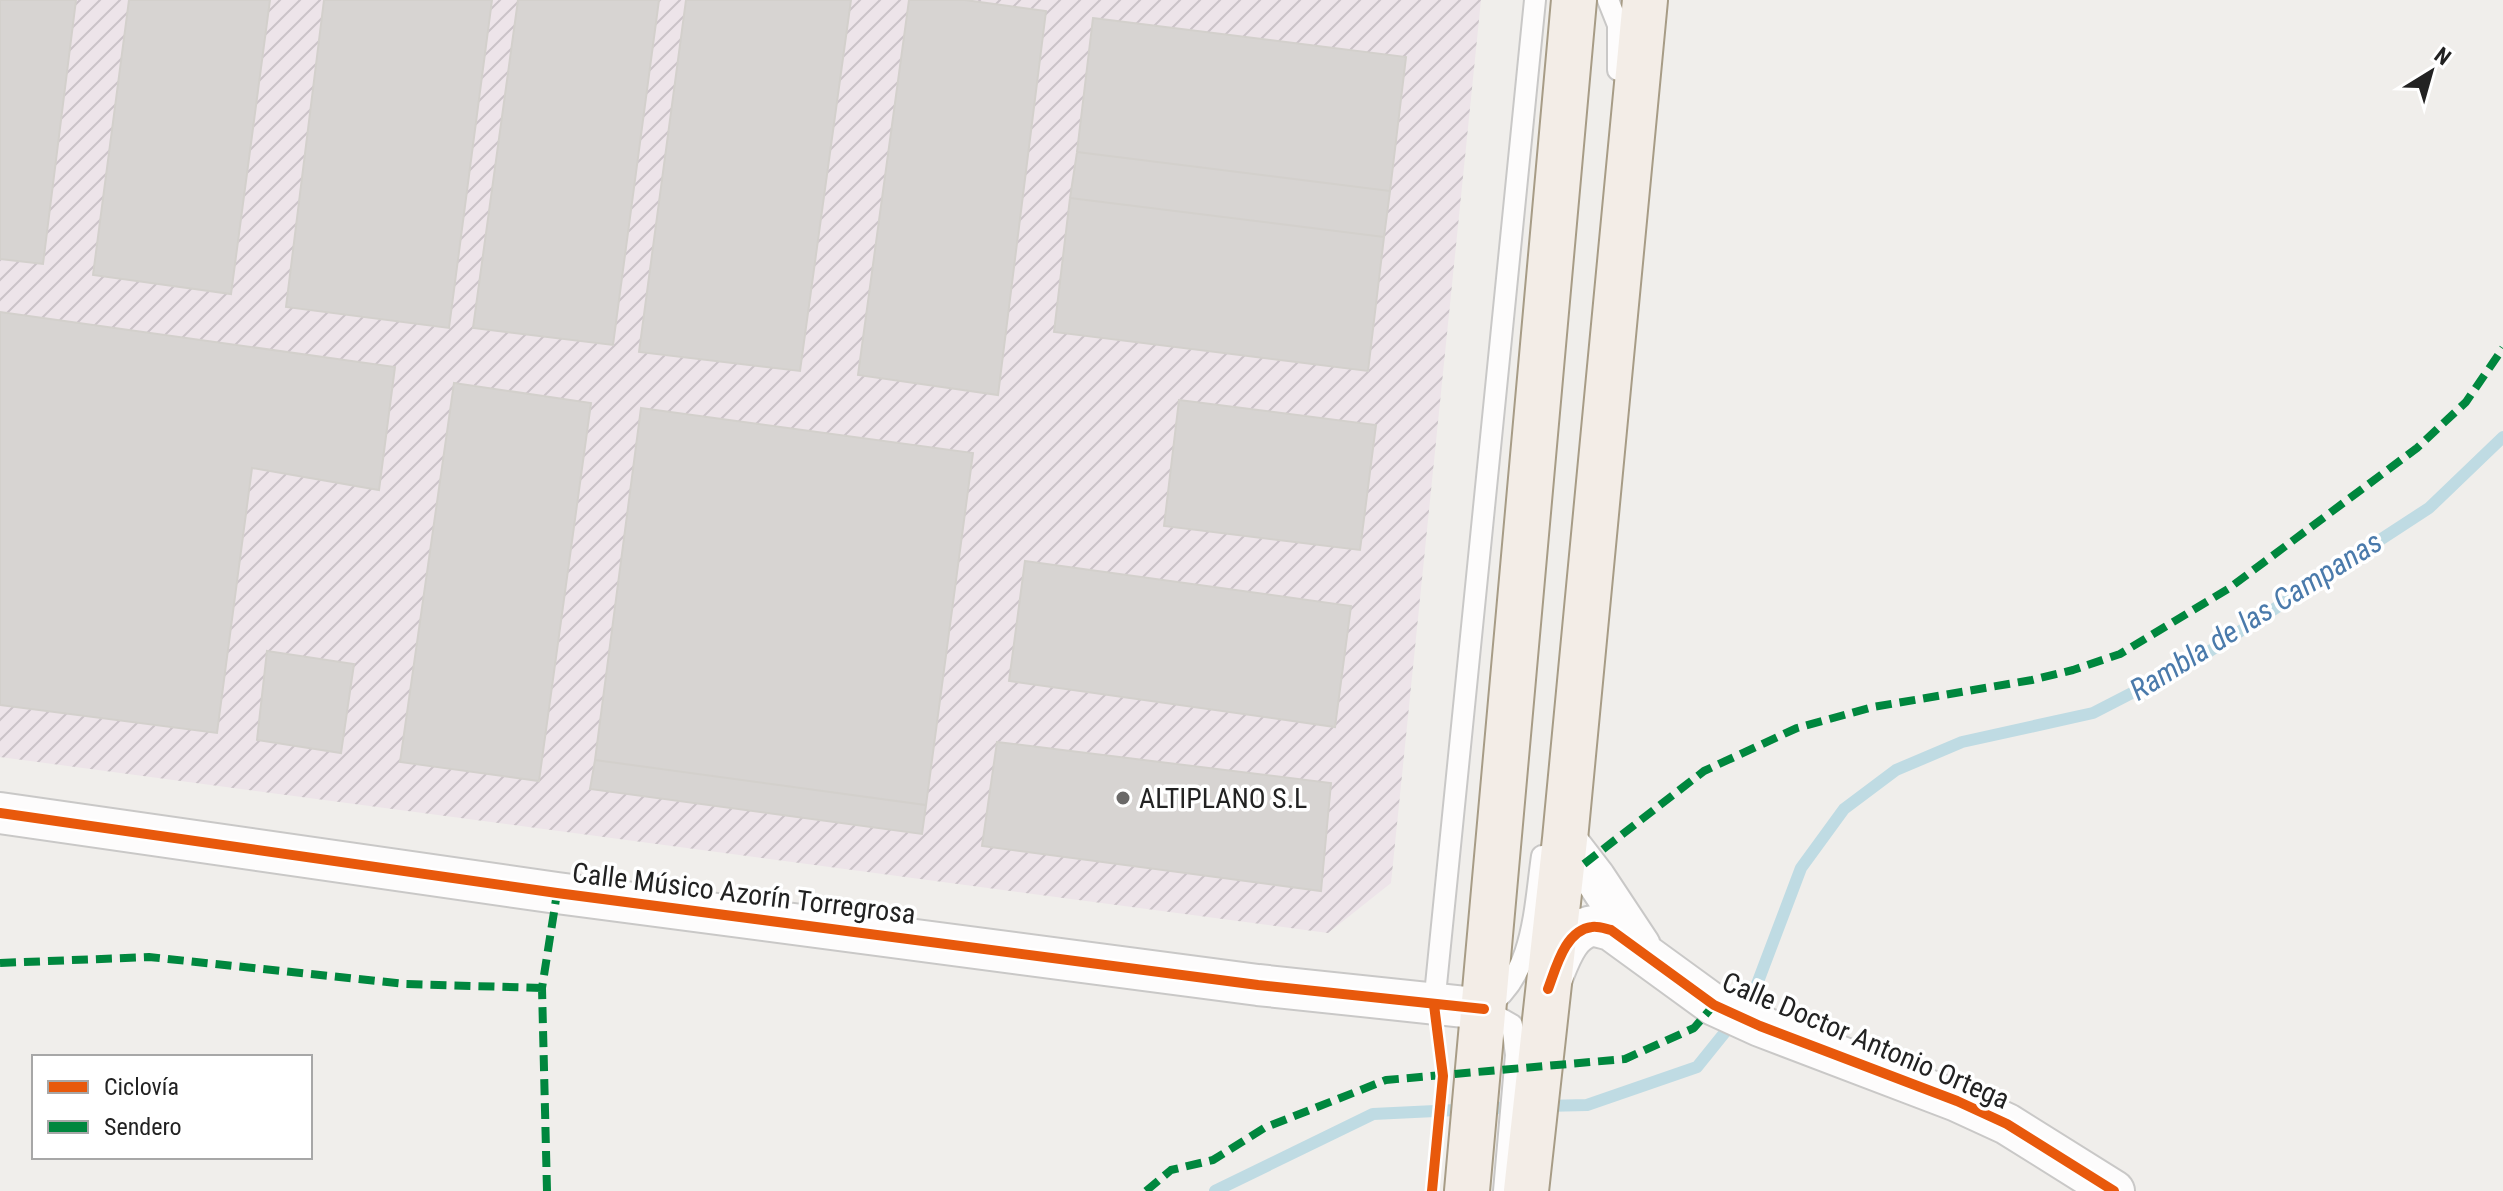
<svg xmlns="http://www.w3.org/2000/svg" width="2503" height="1191" font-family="'Roboto Condensed',sans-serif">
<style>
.industrial{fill:url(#industrial-furrows)}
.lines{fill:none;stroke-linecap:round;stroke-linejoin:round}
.stream{stroke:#bfdbe3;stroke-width:12}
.building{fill:#d7d4d2;stroke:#d3d0cc;stroke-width:2}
.service-casing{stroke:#c9c8c7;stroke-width:24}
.minor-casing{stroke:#c9c8c7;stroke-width:44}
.primary-casing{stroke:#a79c86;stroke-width:48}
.service{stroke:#fdfcfc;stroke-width:20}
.minor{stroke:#fdfcfc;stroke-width:40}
.primary{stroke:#f3ede7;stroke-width:44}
.quiet{stroke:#00873e;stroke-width:8;stroke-dasharray:16 8;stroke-linecap:butt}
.cycleway-casing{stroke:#fff;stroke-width:15}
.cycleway{stroke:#e8590c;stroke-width:10}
.poi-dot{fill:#6a6968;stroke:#fff;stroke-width:3}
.labels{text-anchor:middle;stroke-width:7;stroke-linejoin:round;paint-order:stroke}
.poi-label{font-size:28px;fill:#222;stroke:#fff;text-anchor:start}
.street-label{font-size:28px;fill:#222;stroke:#fff}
.water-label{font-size:30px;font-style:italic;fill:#4a7aab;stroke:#fff}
</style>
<defs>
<pattern id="industrial-furrows" width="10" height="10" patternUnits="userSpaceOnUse" patternTransform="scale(2)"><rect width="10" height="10" fill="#ede4e9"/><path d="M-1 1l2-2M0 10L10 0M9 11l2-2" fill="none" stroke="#cbc3c8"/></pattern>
</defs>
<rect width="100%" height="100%" fill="#f0eeeb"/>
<path class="industrial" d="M 0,0 L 1481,0 L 1391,883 L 1328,933 L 0,757 Z"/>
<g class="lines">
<path class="stream" d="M 1544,1106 L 1587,1105 L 1697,1067 L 1751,1000 L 1801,868 L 1844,809 L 1896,770 L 1962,742 L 2093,713 L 2196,660 L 2429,508 L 2503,437
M 1215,1191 L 1373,1114 L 1518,1107"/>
</g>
<path class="building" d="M 0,0 L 76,0 L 43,264 L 0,259 Z
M 129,0 L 270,0 L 231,294 L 93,275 Z
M 324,0 L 492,0 L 449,328 L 286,307 Z
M 518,0 L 659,0 L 613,345 L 473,328 Z
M 686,0 L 851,0 L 800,371 L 639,352 Z
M 909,0 L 965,0 L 1046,11 L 998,395 L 858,375 Z
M 1093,18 L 1406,57 L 1390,191 L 1077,152 Z
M 1077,152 L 1390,191 L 1384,237 L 1070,198 Z
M 1070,198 L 1384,237 L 1368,371 L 1054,332 Z
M 0,312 L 395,367 L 379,490 L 252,468 L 217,733 L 0,705 Z
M 454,383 L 591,403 L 539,781 L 400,762 Z
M 1179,400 L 1376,425 L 1360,550 L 1164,526 Z
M 641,408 L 973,453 L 926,805 L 595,760 Z
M 1025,561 L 1351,606 L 1335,727 L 1009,681 Z
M 267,651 L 354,664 L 341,753 L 257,740 Z
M 997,742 L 1331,783 L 1321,891 L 982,846 Z
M 595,760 L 926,805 L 922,834 L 590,789 Z"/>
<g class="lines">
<g class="service-casing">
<path id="service" d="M 1608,0 L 1618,25 L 1618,70
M 1434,1005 L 1535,0
M 1504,1191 L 1516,1055 L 1512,1025 L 1484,1009 C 1534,976 1534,911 1542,856"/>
</g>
<g class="minor-casing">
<path id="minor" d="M 0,813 L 557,893 L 1258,985 L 1484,1009
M 1565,839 L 1595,878 L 1640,946
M 1551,980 C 1559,961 1568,929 1593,926 C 1598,926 1606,929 1611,930 L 1714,1005 L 1760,1026 L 1957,1101 L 2007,1124 L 2114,1191"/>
</g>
<g class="primary-casing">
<path id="primary" d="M 1467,1191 L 1574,0
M 1526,1191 L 1565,839 L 1645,0"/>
</g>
<use href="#service" class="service"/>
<use href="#minor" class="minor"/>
<use href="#primary" class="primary"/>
<path class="quiet" d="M 1584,864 L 1704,771 L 1797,728 L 1873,707 L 2032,680 L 2073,670 L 2120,654 L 2228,589 L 2417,448 L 2466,402 L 2503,348
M 0,963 L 149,957 L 406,984 L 542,988
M 547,1191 L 542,988 L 557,893
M 1146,1191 L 1171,1170 L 1213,1160 L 1264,1128 L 1386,1080 L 1625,1059 L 1694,1028 L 1714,1005"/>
<g class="cycleway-casing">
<path id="cycleway" d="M 0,813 L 557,893 L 1258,985 L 1484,1009
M 1548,989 C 1556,968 1565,930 1592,927 C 1598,926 1606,929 1611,930 L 1714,1005 L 1760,1026 L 1957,1101 L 2007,1124 L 2114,1191
M 1432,1191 L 1443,1076 L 1434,1005"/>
</g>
<use href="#cycleway" class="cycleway"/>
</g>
<circle class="poi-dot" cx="1123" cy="798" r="8"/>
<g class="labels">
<g class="poi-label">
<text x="1139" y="808">ALTIPLANO S.L</text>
</g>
<g class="street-label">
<text transform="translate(744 893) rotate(7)" y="10">Calle Músico Azorín Torregrosa</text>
<text transform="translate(1866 1040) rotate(23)" y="10">Calle Doctor Antonio Ortega</text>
</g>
<g class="water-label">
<text transform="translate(2256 616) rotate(-32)" y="10">Rambla de las Campanas</text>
</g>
</g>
<rect x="32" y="1055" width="280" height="104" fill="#ffffff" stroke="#a7a7a7" stroke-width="2"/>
<rect x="48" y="1081" width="40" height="12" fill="#e8590c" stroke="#a7a7a7" stroke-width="2"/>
<text x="104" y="1095" font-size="24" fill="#222222">Ciclovía</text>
<rect x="48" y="1121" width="40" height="12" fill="#00873e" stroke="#a7a7a7" stroke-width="2"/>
<text x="104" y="1135" font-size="24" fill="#222222">Sendero</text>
<g transform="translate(2431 72) rotate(37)" stroke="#ffffff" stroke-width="6" paint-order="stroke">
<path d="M0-6L14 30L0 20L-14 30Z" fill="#222222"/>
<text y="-12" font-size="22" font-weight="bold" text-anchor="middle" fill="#222222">N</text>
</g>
</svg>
